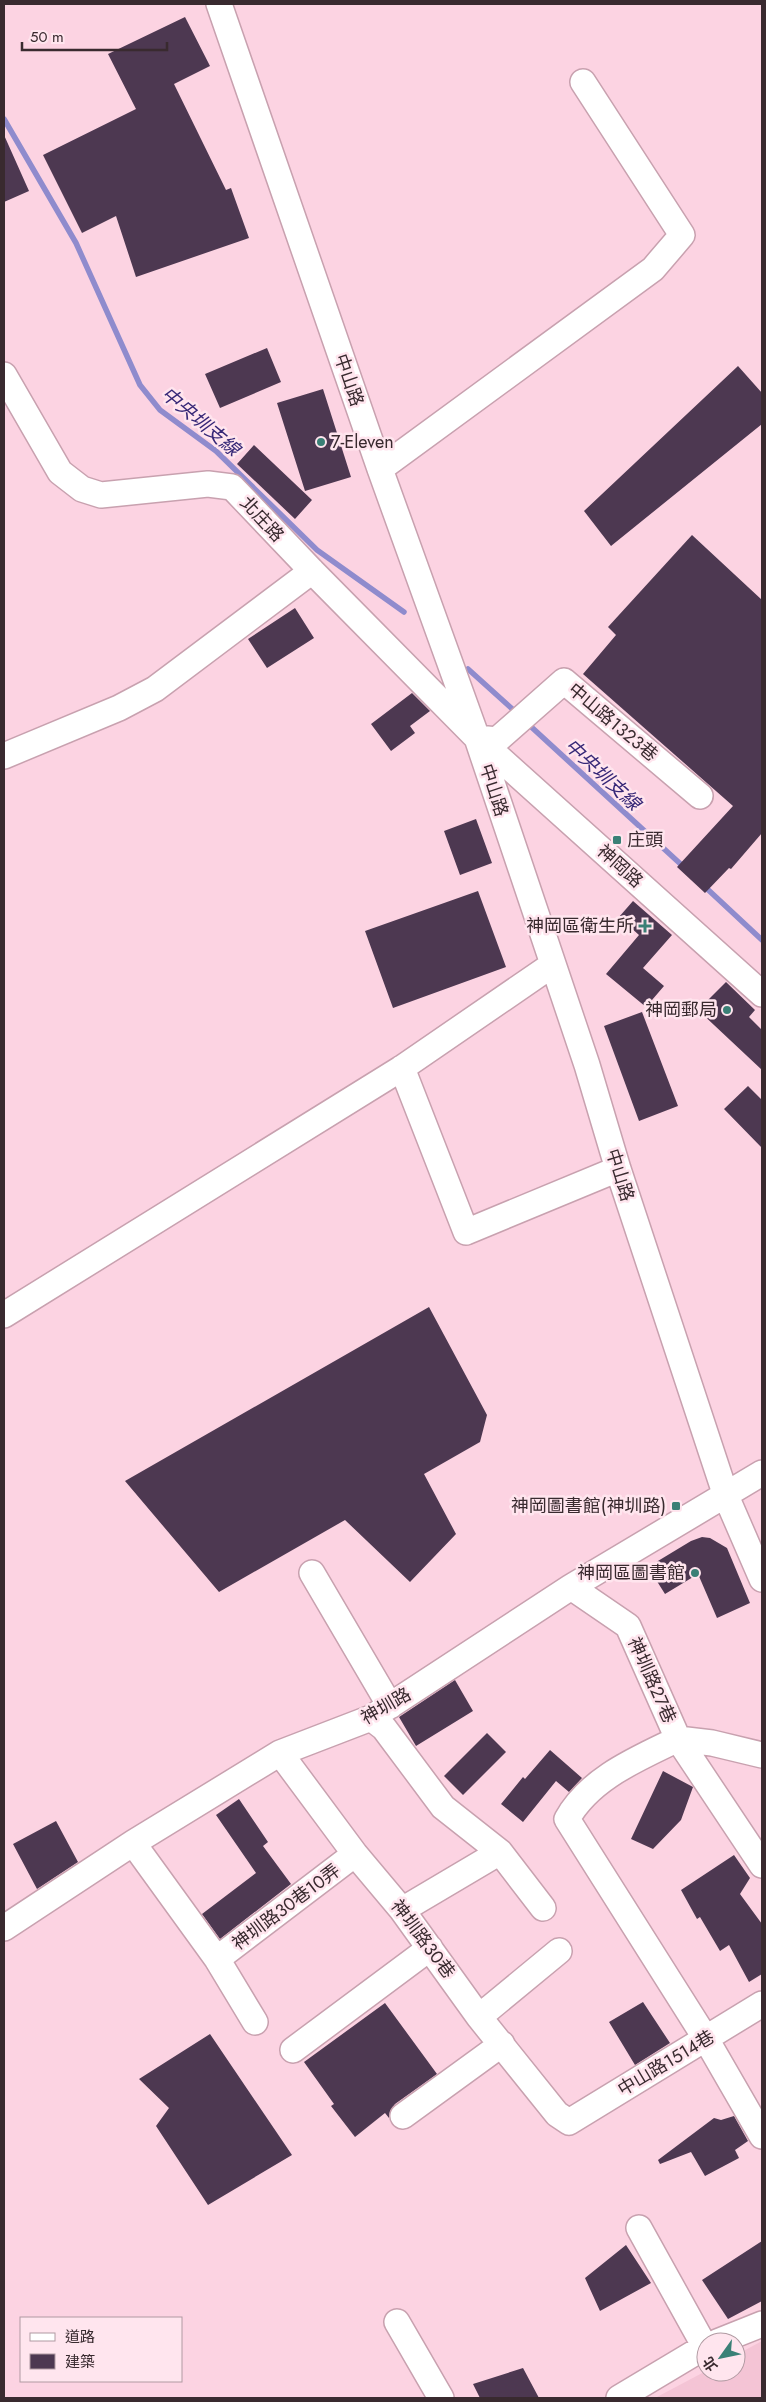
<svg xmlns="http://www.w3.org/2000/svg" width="766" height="2402" font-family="Jost,'Noto Sans TC',sans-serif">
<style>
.built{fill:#f4c4d5}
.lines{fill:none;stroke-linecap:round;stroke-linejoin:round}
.stream{stroke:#8f8bcd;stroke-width:5.5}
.building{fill:#4d3851}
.minor-casing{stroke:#c8a1af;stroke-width:28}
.minor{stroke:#fff;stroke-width:25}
.poi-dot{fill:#3a8076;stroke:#ffe5ee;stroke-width:2}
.labels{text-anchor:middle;stroke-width:5;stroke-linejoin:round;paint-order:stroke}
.street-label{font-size:18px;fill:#392a2f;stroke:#ffe5ee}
.poi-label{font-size:18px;fill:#392a2f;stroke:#ffe5ee;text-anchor:end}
.water-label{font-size:19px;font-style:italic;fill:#372877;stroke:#ffe5ee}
</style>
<rect width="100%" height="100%" fill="#fcd3e2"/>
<path class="built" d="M 762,2341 L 762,2398 L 655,2398 L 706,2371 L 736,2372 L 736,2355 Z"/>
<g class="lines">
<path class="stream" d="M 4,119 L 76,243 L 140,385 L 160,410 L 216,451 L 317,550 L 404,612
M 468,669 L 519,715
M 527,723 L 686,869
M 703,885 L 762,940"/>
</g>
<path class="building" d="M 185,17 L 210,66 L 174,84 L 226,190 L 231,188 L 249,238 L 136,277 L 116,216 L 82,233 L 43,155 L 136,109 L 108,54 Z
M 4,135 L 29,191 L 4,202 Z
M 267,348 L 281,382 L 220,408 L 205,374 Z
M 738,366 L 762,393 L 762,424 L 611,546 L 584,511 Z
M 323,389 L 351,477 L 305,491 L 277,403 Z
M 254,445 L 312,500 L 295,519 L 237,464 Z
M 692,535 L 762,600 L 762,833 L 731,869 L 729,868 L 705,893 L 677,867 L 733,806 L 583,674 L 616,635 L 608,627 Z
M 295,608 L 314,638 L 267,668 L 248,639 Z
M 412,693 L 430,711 L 410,726 L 415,733 L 391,751 L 371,724 Z
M 476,819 L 492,863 L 460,875 L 444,831 Z
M 478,891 L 506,967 L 393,1008 L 365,931 Z
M 633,901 L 672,935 L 643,968 L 664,986 L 646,1007 L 606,974 L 639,935 L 619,917 Z
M 726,982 L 755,1010 L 749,1017 L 762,1030 L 762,1070 L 698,1010 Z
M 642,1012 L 678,1106 L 639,1121 L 604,1026 Z
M 748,1086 L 762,1100 L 762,1148 L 724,1109 Z
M 429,1307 L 487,1415 L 480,1442 L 424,1474 L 456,1534 L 410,1582 L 345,1520 L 219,1592 L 125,1481 Z
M 702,1537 L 710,1538 L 727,1548 L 750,1603 L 717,1618 L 698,1574 L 665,1594 L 648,1567 L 691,1541 Z
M 455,1680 L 473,1711 L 416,1746 L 399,1717 Z
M 487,1733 L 506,1752 L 463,1795 L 444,1776 Z
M 550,1750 L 582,1778 L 569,1792 L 556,1781 L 523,1822 L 501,1804 L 523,1777 L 525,1779 Z
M 663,1771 L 693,1787 L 681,1820 L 653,1849 L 631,1839 Z
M 239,1799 L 268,1842 L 263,1846 L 291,1884 L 220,1939 L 202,1914 L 256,1873 L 216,1815 Z
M 56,1821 L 78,1862 L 37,1889 L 13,1844 Z
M 734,1855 L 750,1878 L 740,1894 L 762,1924 L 762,1974 L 749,1982 L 729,1945 L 720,1951 L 700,1917 L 697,1919 L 681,1890 Z
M 643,2002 L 670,2043 L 635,2065 L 609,2022 Z
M 385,2003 L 437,2074 L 395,2104 L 390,2111 L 389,2118 L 385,2113 L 355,2137 L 331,2106 L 334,2104 L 304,2062 Z
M 210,2034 L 292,2155 L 208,2205 L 156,2126 L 169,2108 L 139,2079 Z
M 734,2116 L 748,2141 L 735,2150 L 739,2158 L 705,2176 L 691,2152 L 660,2164 L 658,2160 L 714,2118 L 721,2120 Z
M 762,2241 L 762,2301 L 728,2319 L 702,2280 Z
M 626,2245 L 651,2283 L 600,2311 L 585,2278 Z
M 523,2368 L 539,2398 L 480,2398 L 473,2384 Z"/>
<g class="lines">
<g class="minor-casing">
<path id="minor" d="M 219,4 L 380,469 L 477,738 L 587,1065 L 618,1169 L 726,1496 L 762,1579
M 4,375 L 60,472 L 82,489 L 101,495 L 208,484 L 232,487 L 312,571 L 477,738 L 762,994
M 380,469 L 653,269 L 682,235 L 583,82
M 477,738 L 497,740 L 564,681 L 700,796
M 4,756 L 119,708 L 155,689 L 312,571
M 402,1068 L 466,1232 L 618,1169
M 4,1315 L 402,1068 L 552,965
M 312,1573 L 390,1706
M 571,1587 L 628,1626 L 678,1739 L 712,1743 L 762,1755
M 371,1718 L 384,1728 L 443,1807 L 500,1852
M 280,1753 L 355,1854 L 402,1910 L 479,2017 L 557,2114 L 569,2122 L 762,2004
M 133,1843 L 217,1959 L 255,2022
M 762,1865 L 678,1739 C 637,1759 590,1778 567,1819 L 706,2039 L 762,2136
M 402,1910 L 500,1852 L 543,1908
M 4,1928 L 133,1843 L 280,1753 L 371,1718 L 571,1587 L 762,1473
M 217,1959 L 355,1854
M 479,2017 L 559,1951
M 293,2050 L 430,1948
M 403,2116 L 502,2044
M 639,2228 L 705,2347
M 397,2322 L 441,2398
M 717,2342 L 762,2324
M 619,2398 L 706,2346"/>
</g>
<use href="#minor" class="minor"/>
</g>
<g class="poi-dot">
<circle cx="321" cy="442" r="5"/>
<rect x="612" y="835" width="10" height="10" rx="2.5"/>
<path d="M642.5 918.5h5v5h5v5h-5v5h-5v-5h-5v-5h5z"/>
<circle cx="727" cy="1010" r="5"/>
<rect x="671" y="1501" width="10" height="10" rx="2.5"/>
<circle cx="695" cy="1573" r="5"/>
</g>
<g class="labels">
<g class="street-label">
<text transform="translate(349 380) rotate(71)" y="6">中山路</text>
<text transform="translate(262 519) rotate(47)" y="6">北庄路</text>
<text transform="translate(613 722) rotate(40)" y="6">中山路1323巷</text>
<text transform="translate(494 790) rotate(72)" y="6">中山路</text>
<text transform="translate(620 866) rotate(42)" y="6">神岡路</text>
<text transform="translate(620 1175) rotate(73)" y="6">中山路</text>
<text transform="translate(652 1680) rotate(66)" y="6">神圳路27巷</text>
<text transform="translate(386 1706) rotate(-30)" y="6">神圳路</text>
<text transform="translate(286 1907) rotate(-37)" y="6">神圳路30巷10弄</text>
<text transform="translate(423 1939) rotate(53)" y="6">神圳路30巷</text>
<text transform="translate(666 2063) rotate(-31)" y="6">中山路1514巷</text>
</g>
<g class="poi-label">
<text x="331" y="448" text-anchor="start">7-Eleven</text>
<text x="627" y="846" text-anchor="start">庄頭</text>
<text x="634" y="932">神岡區衛生所</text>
<text x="717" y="1016">神岡郵局</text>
<text x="666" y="1512">神岡圖書館(神圳路)</text>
<text x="685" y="1579">神岡區圖書館</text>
</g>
<g class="water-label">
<text transform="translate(201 421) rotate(40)" y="7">中央圳支線</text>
<text transform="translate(603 774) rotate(43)" y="7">中央圳支線</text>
</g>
</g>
<rect width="766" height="2402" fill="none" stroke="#392a2f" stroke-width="10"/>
<rect x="20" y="2317" width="162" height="65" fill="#ffe5ee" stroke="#b09aa2"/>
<rect x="30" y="2333" width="25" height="8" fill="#ffffff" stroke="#b09aa2"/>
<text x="65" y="2342" font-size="15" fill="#392a2f">道路</text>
<rect x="30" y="2354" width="25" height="15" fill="#4d3851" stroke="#b09aa2"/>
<text x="65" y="2367" font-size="15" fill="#392a2f">建築</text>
<g transform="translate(721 2357) rotate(237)"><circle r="24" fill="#ffe5ee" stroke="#b09aa2"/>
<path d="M0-4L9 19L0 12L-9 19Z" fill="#3a8076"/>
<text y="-8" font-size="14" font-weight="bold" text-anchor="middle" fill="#392a2f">北</text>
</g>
<path d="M22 42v8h145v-8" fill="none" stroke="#392a2f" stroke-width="2.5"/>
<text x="30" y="42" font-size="15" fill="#392a2f" stroke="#ffe5ee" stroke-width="4" paint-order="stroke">50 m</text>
</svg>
